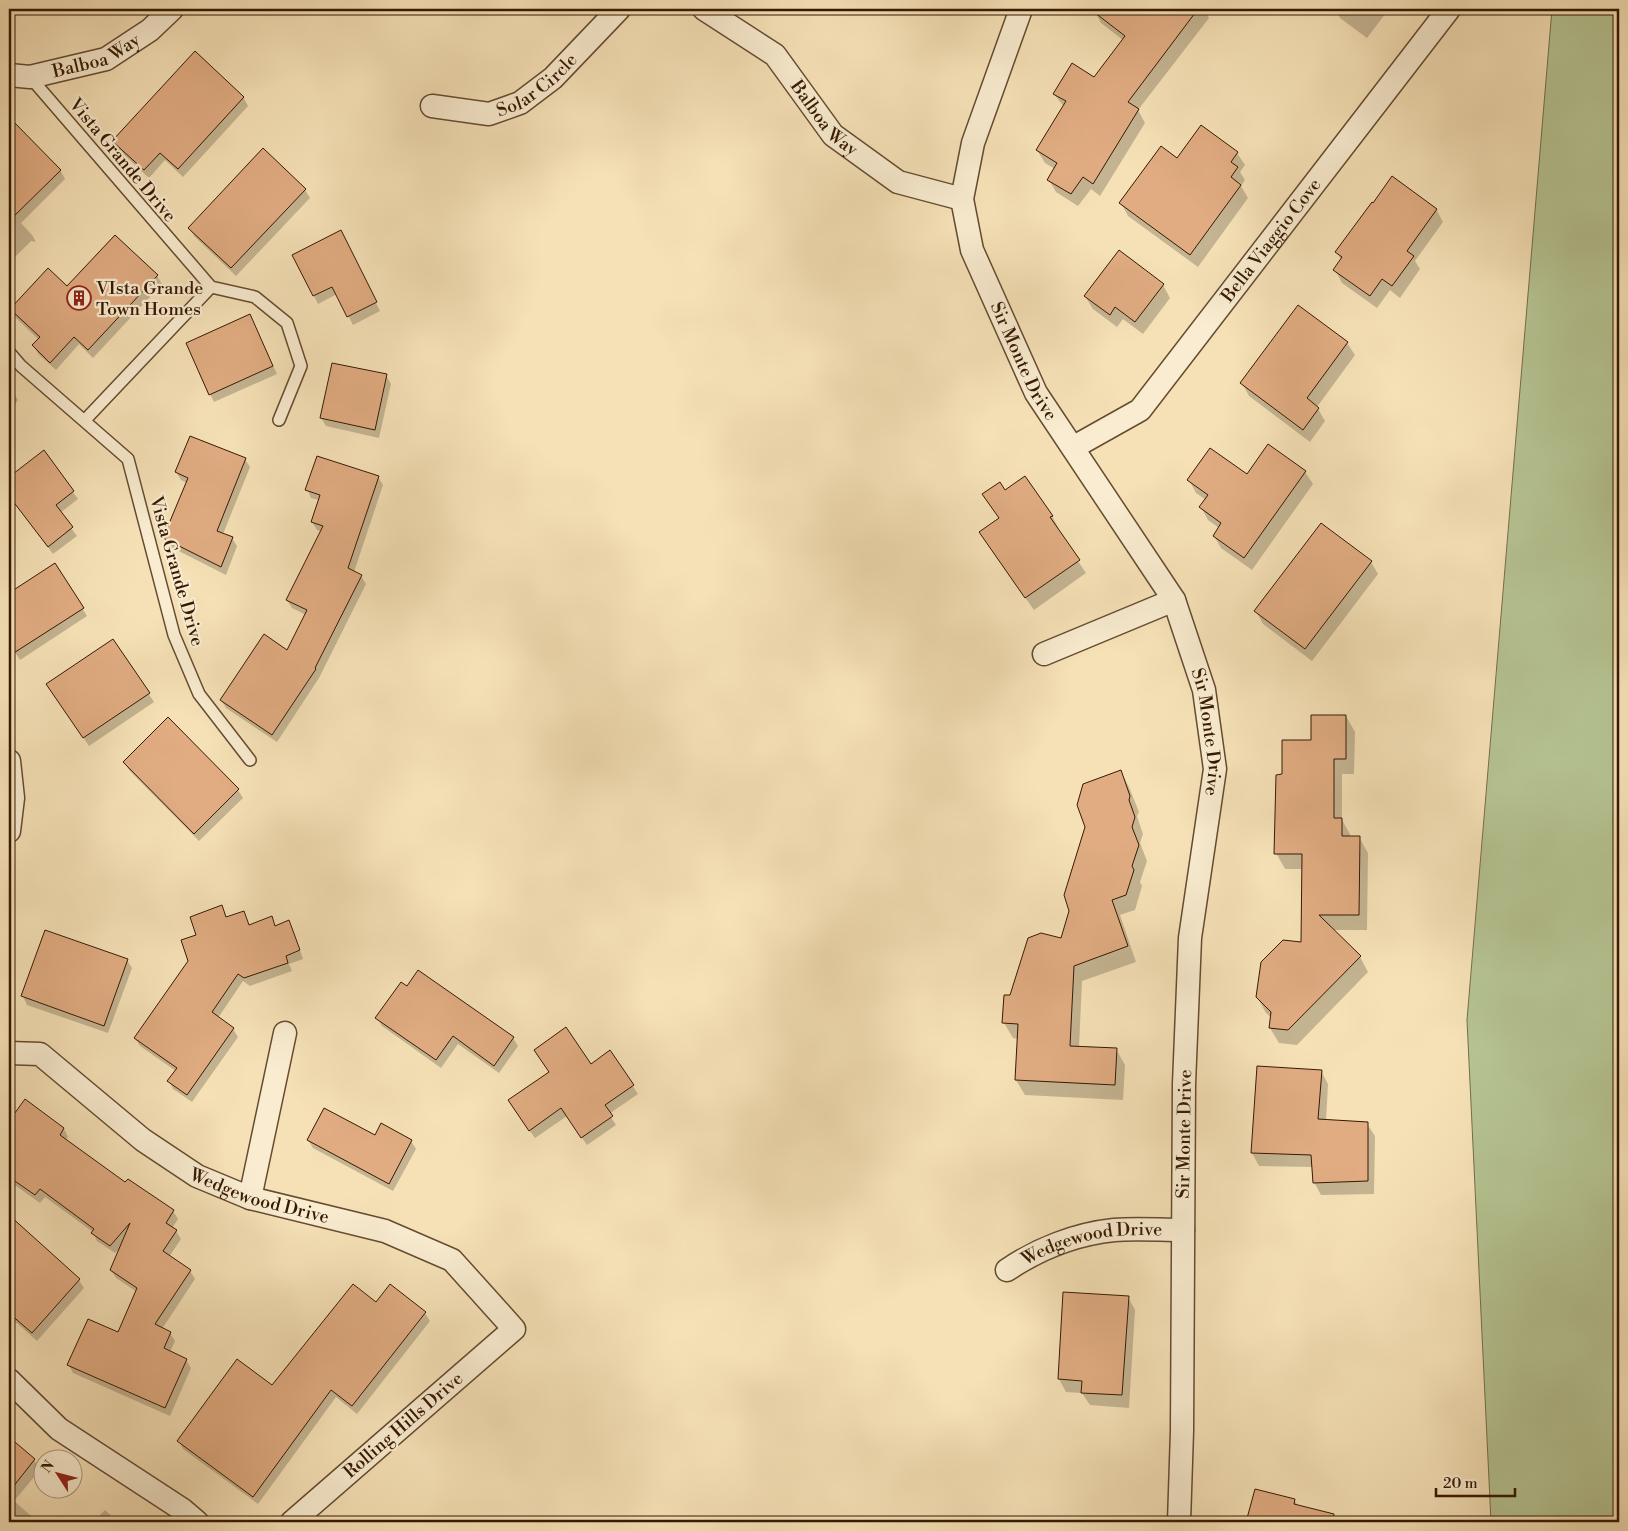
<svg xmlns="http://www.w3.org/2000/svg" width="1628" height="1531" font-family="'Libre Bodoni',serif">
<style>
.green{fill:#b6c493;stroke:#766e4b}
.shadow{fill:#0003}
.building{fill:#e1ac82;stroke:#351903}
.lines{fill:none;stroke-linecap:round;stroke-linejoin:round}
.lane-casing{stroke:#654b30;stroke-width:14}
.street-casing{stroke:#654b30;stroke-width:25}
.lane{stroke:#f9ecd0;stroke-width:11}
.street{stroke:#f9ecd0;stroke-width:22}
.labels{text-anchor:middle;stroke-width:4.5;stroke-linejoin:round;paint-order:stroke}
.street-label{font-size:18px;fill:#351903;stroke:#f9ecd0}
.poi-label{font-size:18px;fill:#351903;stroke:#f9ecd0;text-anchor:start}
</style>
<rect width="100%" height="100%" fill="#f6e1b7"/>
<filter id="stains"><feTurbulence type="fractalNoise" baseFrequency=".004" numOctaves="4"/><feColorMatrix values="0 0 0 0 .2 0 0 0 0 .09 0 0 0 0 .02 0 0 0 .5 -.17"/></filter>
<radialGradient id="worn" r=".72"><stop offset=".6" stop-color="#630" stop-opacity="0"/><stop offset="1" stop-color="#630" stop-opacity=".3"/></radialGradient>
<path class="green" d="M 1552,9 L 1619,9 L 1619,1522 L 1491,1522 L 1467,1020 Z"/>
<path class="shadow" d="M 1095,9 L 1204,9 L 1209,18 L 1138,110 L 1145,123 L 1100,196 L 1091,189 L 1078,206 L 1056,192 L 1049,180 L 1055,169 L 1045,163 L 1037,150 L 1064,107 L 1054,94 L 1094,78 L 1123,40 L 1101,23 L 1094,10 Z
M 1335,9 L 1389,9 L 1367,38 L 1340,18 Z
M 243,97 L 248,106 L 183,177 L 165,160 L 149,178 L 118,149 L 113,141 Z
M 18,128 L 60,170 L 65,179 L 21,223 L 32,235 L 36,242 L 31,241 L 10,262 L 9,137 Z
M 1237,153 L 1245,165 L 1240,172 L 1245,180 L 1241,186 L 1248,198 L 1198,267 L 1128,216 L 1121,203 L 1177,160 Z
M 305,190 L 310,198 L 236,276 L 194,236 L 190,228 Z
M 1436,209 L 1443,222 L 1415,261 L 1420,269 L 1400,298 L 1390,290 L 1377,308 L 1342,283 L 1335,270 L 1341,260 L 1337,252 Z
M 345,240 L 380,311 L 353,325 L 337,294 L 318,304 L 294,256 Z
M 157,276 L 162,284 L 93,358 L 79,344 L 56,370 L 38,354 L 34,346 L 39,340 L 16,318 L 12,310 L 67,288 Z
M 1163,285 L 1170,298 L 1143,334 L 1123,319 L 1117,327 L 1093,309 L 1085,296 Z
M 254,324 L 277,374 L 214,402 L 210,394 Z
M 1347,343 L 1355,355 L 1317,407 L 1325,421 L 1310,442 L 1249,396 L 1242,383 Z
M 386,375 L 391,384 L 379,438 L 326,426 L 321,418 Z
M 9,389 L 13,392 L 18,400 L 9,413 Z
M 43,452 L 78,499 L 60,513 L 77,536 L 53,554 L 9,496 L 9,478 Z
M 245,459 L 250,467 L 223,534 L 232,538 L 237,546 L 226,575 L 169,546 L 165,538 L 187,483 L 181,480 L 176,472 Z
M 1305,472 L 1313,484 L 1252,570 L 1221,548 L 1214,536 L 1219,528 L 1208,520 L 1201,507 L 1206,500 L 1196,493 L 1189,480 Z
M 378,477 L 383,485 L 354,572 L 361,576 L 366,584 L 319,678 L 277,742 L 226,708 L 221,700 L 288,651 L 306,615 L 292,608 L 287,600 L 322,532 L 317,530 L 312,522 L 319,500 L 311,498 L 307,489 Z
M 1005,492 L 1052,516 L 1059,529 L 1057,530 L 1086,573 L 1034,610 L 988,545 L 1000,519 Z
M 1371,562 L 1378,574 L 1312,661 L 1263,624 L 1256,611 Z
M 55,565 L 87,616 L 20,660 L 9,643 L 9,595 Z
M 113,640 L 154,702 L 89,746 L 53,692 Z
M 1346,716 L 1355,732 L 1354,774 L 1342,774 L 1342,820 L 1350,834 L 1350,837 L 1359,837 L 1368,853 L 1367,930 L 1332,930 L 1360,957 L 1368,972 L 1297,1045 L 1279,1043 L 1270,1028 L 1272,1018 L 1266,1013 L 1257,997 L 1302,943 L 1303,869 L 1285,869 L 1276,853 L 1283,775 L 1312,741 Z
M 168,719 L 238,790 L 243,798 L 199,841 L 129,770 L 124,762 Z
M 1121,772 L 1129,787 L 1139,812 L 1137,816 L 1143,834 L 1140,843 L 1147,861 L 1140,882 L 1142,886 L 1135,910 L 1120,915 L 1136,962 L 1082,981 L 1079,1047 L 1116,1049 L 1125,1065 L 1123,1100 L 1025,1095 L 1016,1080 L 1018,1039 L 1013,1038 L 1004,1023 L 1005,996 L 1011,996 L 1062,940 Z
M 221,907 L 227,918 L 243,912 L 250,926 L 271,918 L 276,926 L 289,922 L 293,930 L 303,959 L 289,964 L 292,971 L 250,986 L 243,981 L 218,1018 L 233,1029 L 238,1037 L 192,1102 L 173,1089 L 169,1081 L 176,1071 L 140,1046 L 135,1038 L 189,961 L 198,936 Z
M 127,960 L 132,968 L 108,1033 L 27,1005 L 23,996 Z
M 377,1018 L 513,1038 L 518,1046 L 499,1073 L 458,1044 L 441,1068 L 382,1026 Z
M 610,1052 L 638,1094 L 609,1114 L 616,1125 L 587,1145 L 567,1116 L 535,1138 L 514,1109 L 550,1073 L 590,1066 Z
M 1258,1067 L 1321,1071 L 1328,1084 L 1326,1121 L 1367,1124 L 1375,1136 L 1374,1194 L 1321,1195 L 1314,1182 L 1313,1167 L 1259,1166 L 1252,1153 Z
M 25,1101 L 64,1129 L 68,1137 L 66,1140 L 126,1184 L 128,1180 L 173,1211 L 178,1219 L 172,1228 L 176,1231 L 181,1239 L 169,1257 L 190,1271 L 195,1279 L 162,1329 L 170,1333 L 175,1341 L 170,1352 L 186,1360 L 191,1368 L 170,1416 L 73,1373 L 69,1365 L 118,1334 L 137,1292 L 116,1278 L 111,1270 L 120,1248 L 115,1253 L 97,1241 L 93,1232 L 45,1197 L 40,1203 L 9,1181 L 9,1123 Z
M 376,1137 L 411,1141 L 416,1149 L 393,1191 L 313,1148 L 308,1140 Z
M 9,1217 L 79,1280 L 84,1288 L 37,1341 L 9,1316 Z
M 1065,1294 L 1128,1297 L 1135,1310 L 1129,1408 L 1090,1405 L 1082,1393 L 1066,1392 L 1059,1379 Z
M 376,1303 L 425,1313 L 430,1321 L 357,1414 L 336,1397 L 258,1504 L 183,1449 L 179,1441 L 273,1387 Z
M 9,1439 L 34,1460 L 40,1470 L 14,1501 L 38,1522 L 9,1522 Z
M 1256,1490 L 1294,1500 L 1299,1507 L 1319,1519 L 1318,1522 L 1248,1522 Z
M 105,1510 L 118,1522 L 93,1522 Z
M 403,1518 L 407,1522 L 399,1522 Z"/>
<path class="building" d="M 1090,9 L 1198,9 L 1128,102 L 1139,109 L 1093,184 L 1083,177 L 1071,194 L 1047,180 L 1057,163 L 1036,150 L 1066,101 L 1053,94 L 1072,63 L 1094,77 L 1125,36 Z
M 195,51 L 244,97 L 178,169 L 160,153 L 144,170 L 112,141 Z
M 9,117 L 61,170 L 9,221 Z
M 1201,125 L 1238,152 L 1231,162 L 1238,167 L 1231,177 L 1241,185 L 1190,255 L 1119,203 L 1161,146 L 1177,158 Z
M 263,148 L 306,189 L 231,268 L 188,228 Z
M 1392,176 L 1437,209 L 1407,251 L 1414,256 L 1392,286 L 1382,279 L 1370,296 L 1333,270 L 1342,257 L 1335,252 L 1372,202 L 1373,203 Z
M 341,230 L 377,302 L 347,317 L 332,287 L 313,296 L 292,255 Z
M 115,235 L 158,275 L 88,350 L 74,337 L 50,363 L 32,345 L 40,337 L 10,309 L 48,268 L 67,286 Z
M 1119,250 L 1164,284 L 1135,322 L 1115,307 L 1110,315 L 1084,296 Z
M 1298,305 L 1348,342 L 1307,398 L 1319,408 L 1303,430 L 1240,383 Z
M 250,314 L 273,366 L 209,395 L 186,343 Z
M 332,363 L 387,374 L 375,430 L 320,418 Z
M 190,436 L 246,458 L 217,531 L 233,537 L 221,567 L 163,538 L 188,478 L 175,472 Z
M 1268,444 L 1306,471 L 1244,558 L 1213,536 L 1221,523 L 1199,507 L 1208,495 L 1187,480 L 1210,448 L 1247,474 Z
M 44,450 L 74,491 L 56,505 L 73,527 L 48,547 L 9,496 L 9,477 Z
M 317,456 L 379,476 L 348,568 L 362,575 L 315,668 L 316,669 L 272,735 L 220,700 L 264,634 L 287,650 L 307,610 L 286,600 L 323,526 L 311,522 L 320,495 L 305,490 Z
M 1025,476 L 1053,516 L 1050,517 L 1080,560 L 1025,598 L 979,532 L 999,518 L 982,494 L 1000,482 L 1005,490 Z
M 1321,523 L 1372,561 L 1305,649 L 1254,611 Z
M 55,563 L 84,608 L 9,656 L 9,593 Z
M 113,639 L 150,693 L 83,738 L 46,684 Z
M 1311,715 L 1346,715 L 1346,759 L 1334,759 L 1334,818 L 1342,818 L 1342,836 L 1360,836 L 1359,915 L 1319,915 L 1361,956 L 1288,1030 L 1269,1028 L 1271,1012 L 1256,997 L 1261,962 L 1283,940 L 1301,942 L 1302,854 L 1274,854 L 1276,775 L 1282,774 L 1282,740 L 1311,740 Z
M 168,717 L 239,789 L 194,834 L 123,762 Z
M 1121,770 L 1130,796 L 1129,800 L 1135,817 L 1132,827 L 1139,845 L 1132,866 L 1134,870 L 1126,895 L 1112,900 L 1128,946 L 1074,966 L 1070,1046 L 1117,1048 L 1115,1085 L 1015,1080 L 1018,1024 L 1002,1023 L 1004,995 L 1010,995 L 1028,938 L 1041,933 L 1061,938 L 1069,911 L 1064,895 L 1085,827 L 1077,805 L 1083,784 Z
M 222,905 L 226,917 L 244,911 L 249,925 L 272,916 L 275,926 L 289,920 L 300,950 L 286,956 L 288,963 L 244,978 L 238,974 L 212,1012 L 234,1028 L 187,1095 L 167,1081 L 177,1068 L 134,1038 L 188,961 L 181,940 L 196,935 L 190,917 Z
M 45,930 L 128,959 L 104,1026 L 21,996 Z
M 418,970 L 514,1037 L 494,1066 L 453,1036 L 436,1060 L 375,1018 L 401,982 L 407,986 Z
M 566,1027 L 591,1064 L 610,1050 L 634,1085 L 605,1105 L 613,1116 L 581,1138 L 561,1108 L 529,1131 L 508,1100 L 549,1072 L 534,1050 Z
M 1257,1066 L 1322,1070 L 1318,1119 L 1368,1122 L 1368,1181 L 1313,1183 L 1311,1155 L 1251,1153 Z
M 25,1099 L 64,1128 L 60,1135 L 125,1182 L 128,1179 L 174,1210 L 166,1223 L 177,1230 L 163,1251 L 191,1270 L 155,1324 L 171,1332 L 164,1348 L 187,1359 L 165,1408 L 67,1365 L 88,1319 L 118,1332 L 137,1288 L 110,1270 L 130,1223 L 110,1246 L 91,1233 L 94,1229 L 40,1189 L 35,1195 L 9,1177 L 9,1121 Z
M 324,1108 L 375,1135 L 381,1123 L 412,1140 L 389,1184 L 307,1140 Z
M 9,1215 L 80,1279 L 32,1333 L 9,1313 Z
M 353,1284 L 376,1302 L 390,1284 L 426,1312 L 352,1406 L 331,1390 L 253,1497 L 177,1441 L 237,1359 L 272,1385 Z
M 1063,1292 L 1129,1296 L 1122,1395 L 1081,1393 L 1082,1381 L 1058,1379 Z
M 9,1437 L 35,1459 L 9,1492 Z
M 1255,1489 L 1295,1499 L 1294,1504 L 1334,1514 L 1333,1522 L 1246,1522 Z"/>
<g class="lines">
<g class="lane-casing">
<path id="lane" d="M 30,77 L 211,287 L 255,297 L 287,323 L 301,366 L 279,420
M 9,352 L 21,366 L 128,459 L 174,635 L 199,694 L 250,760
M 85,420 L 211,287"/>
</g>
<g class="street-casing">
<g id="street">
<path id="s1" d="M 704,9 L 775,55 L 833,135 L 898,182 L 962,199"/>
<path id="s2" d="M 1021,9 L 973,143 L 962,199 L 972,250 L 1036,393 L 1174,600 L 1204,690 L 1215,769 L 1190,938 L 1184,1084 L 1182,1431 L 1179,1522"/>
<path id="s3" d="M 9,75 L 30,77 L 106,59 L 150,30 L 172,9"/>
<path id="s4" d="M 432,106 L 489,114 L 520,103 L 553,78 L 619,9"/>
<path id="s5" d="M 1074,447 L 1140,410 L 1449,9"/>
<path d="M 1044,654 L 1174,600"/>
<path d="M 9,761 L 13,798 L 9,831"/>
<path id="s6" d="M 9,1053 L 40,1054 L 143,1140 L 197,1176 L 250,1198 L 385,1231 L 452,1260 L 514,1329 L 292,1522"/>
<path d="M 250,1198 L 285,1033"/>
<path id="s7" d="M 1007,1270 C 1038,1249 1076,1234 1114,1230 C 1136,1228 1160,1230 1183,1230"/>
<path d="M 9,1380 L 59,1429 L 183,1510 L 197,1522"/>
</g>
</g>
<use href="#lane" class="lane"/>
<use href="#street" class="street"/>
</g>
<defs>
<g id="building-ring" transform="scale(1.25)"><circle r="9.5" fill="#f9ecd0" stroke="#8f2418" stroke-width="1.5"/><path d="M-4-6H4V6H1V3H-1V6H-4ZM-2.5-4.3h1.7v1.8h-1.7ZM.8-4.3h1.7v1.8H.8ZM-2.5-1h1.7V.8h-1.7ZM.8-1h1.7V.8H.8Z" fill="#8f2418"/></g>
</defs>
<g fill-rule="evenodd">
<use href="#building-ring" x="79" y="298"/>
</g>
<g class="labels">
<g class="street-label">
<text dy="6" stroke="none"><textPath href="#s3" startOffset="91">Balboa Way</textPath></text>
<text dy="6" stroke="none"><textPath href="#s4" startOffset="114">Solar Circle</textPath></text>
<text dy="6" stroke="none"><textPath href="#s1" startOffset="165">Balboa Way</textPath></text>
<text transform="translate(123 160) rotate(50)" y="6">Vista Grande Drive</text>
<text dy="6" stroke="none"><textPath href="#s5" startOffset="290">Bella Viaggio Cove</textPath></text>
<text dy="6" stroke="none"><textPath href="#s2" startOffset="374">Sir Monte Drive</textPath></text>
<text transform="translate(177 571) rotate(74)" y="6">Vista Grande Drive</text>
<text dy="6" stroke="none"><textPath href="#s2" startOffset="794">Sir Monte Drive</textPath></text>
<text transform="translate(1184 1134) rotate(-89)" y="6">Sir Monte Drive</text>
<text dy="6" stroke="none"><textPath href="#s6" startOffset="296">Wedgewood Drive</textPath></text>
<text dy="6" stroke="none"><textPath href="#s7" startOffset="91">Wedgewood Drive</textPath></text>
<text transform="translate(403 1425) rotate(-41)" y="6">Rolling Hills Drive</text>
</g>
<g class="poi-label">
<text x="96" y="294">VIsta Grande<tspan x="96" dy="21">Town Homes</tspan></text>
</g>
</g>
<rect width="1628" height="1531" fill="none" stroke="#f6e1b7" stroke-width="30"/>
<rect x="10" y="10" width="1608" height="1511" fill="none" stroke="#351903" stroke-width="2.5"/>
<rect x="15" y="15" width="1598" height="1501" fill="none" stroke="#351903"/>
<g transform="translate(58 1474) rotate(306)"><circle r="24" fill="#f9ecd0" stroke="#ab987e"/>
<path d="M0-4L9 19L0 12L-9 19Z" fill="#8f2418"/>
<text y="-8" font-size="14" font-weight="bold" text-anchor="middle" fill="#351903">N</text>
</g>
<path d="M1436 1488v8h79v-8" fill="none" stroke="#351903" stroke-width="2.5"/>
<text x="1443" y="1488" font-size="15" fill="#351903" stroke="#f9ecd0" stroke-width="4" paint-order="stroke">20 m</text>
<rect width="100%" height="100%" filter="url(#stains)"/>
<rect width="100%" height="100%" fill="url(#worn)"/>
</svg>
